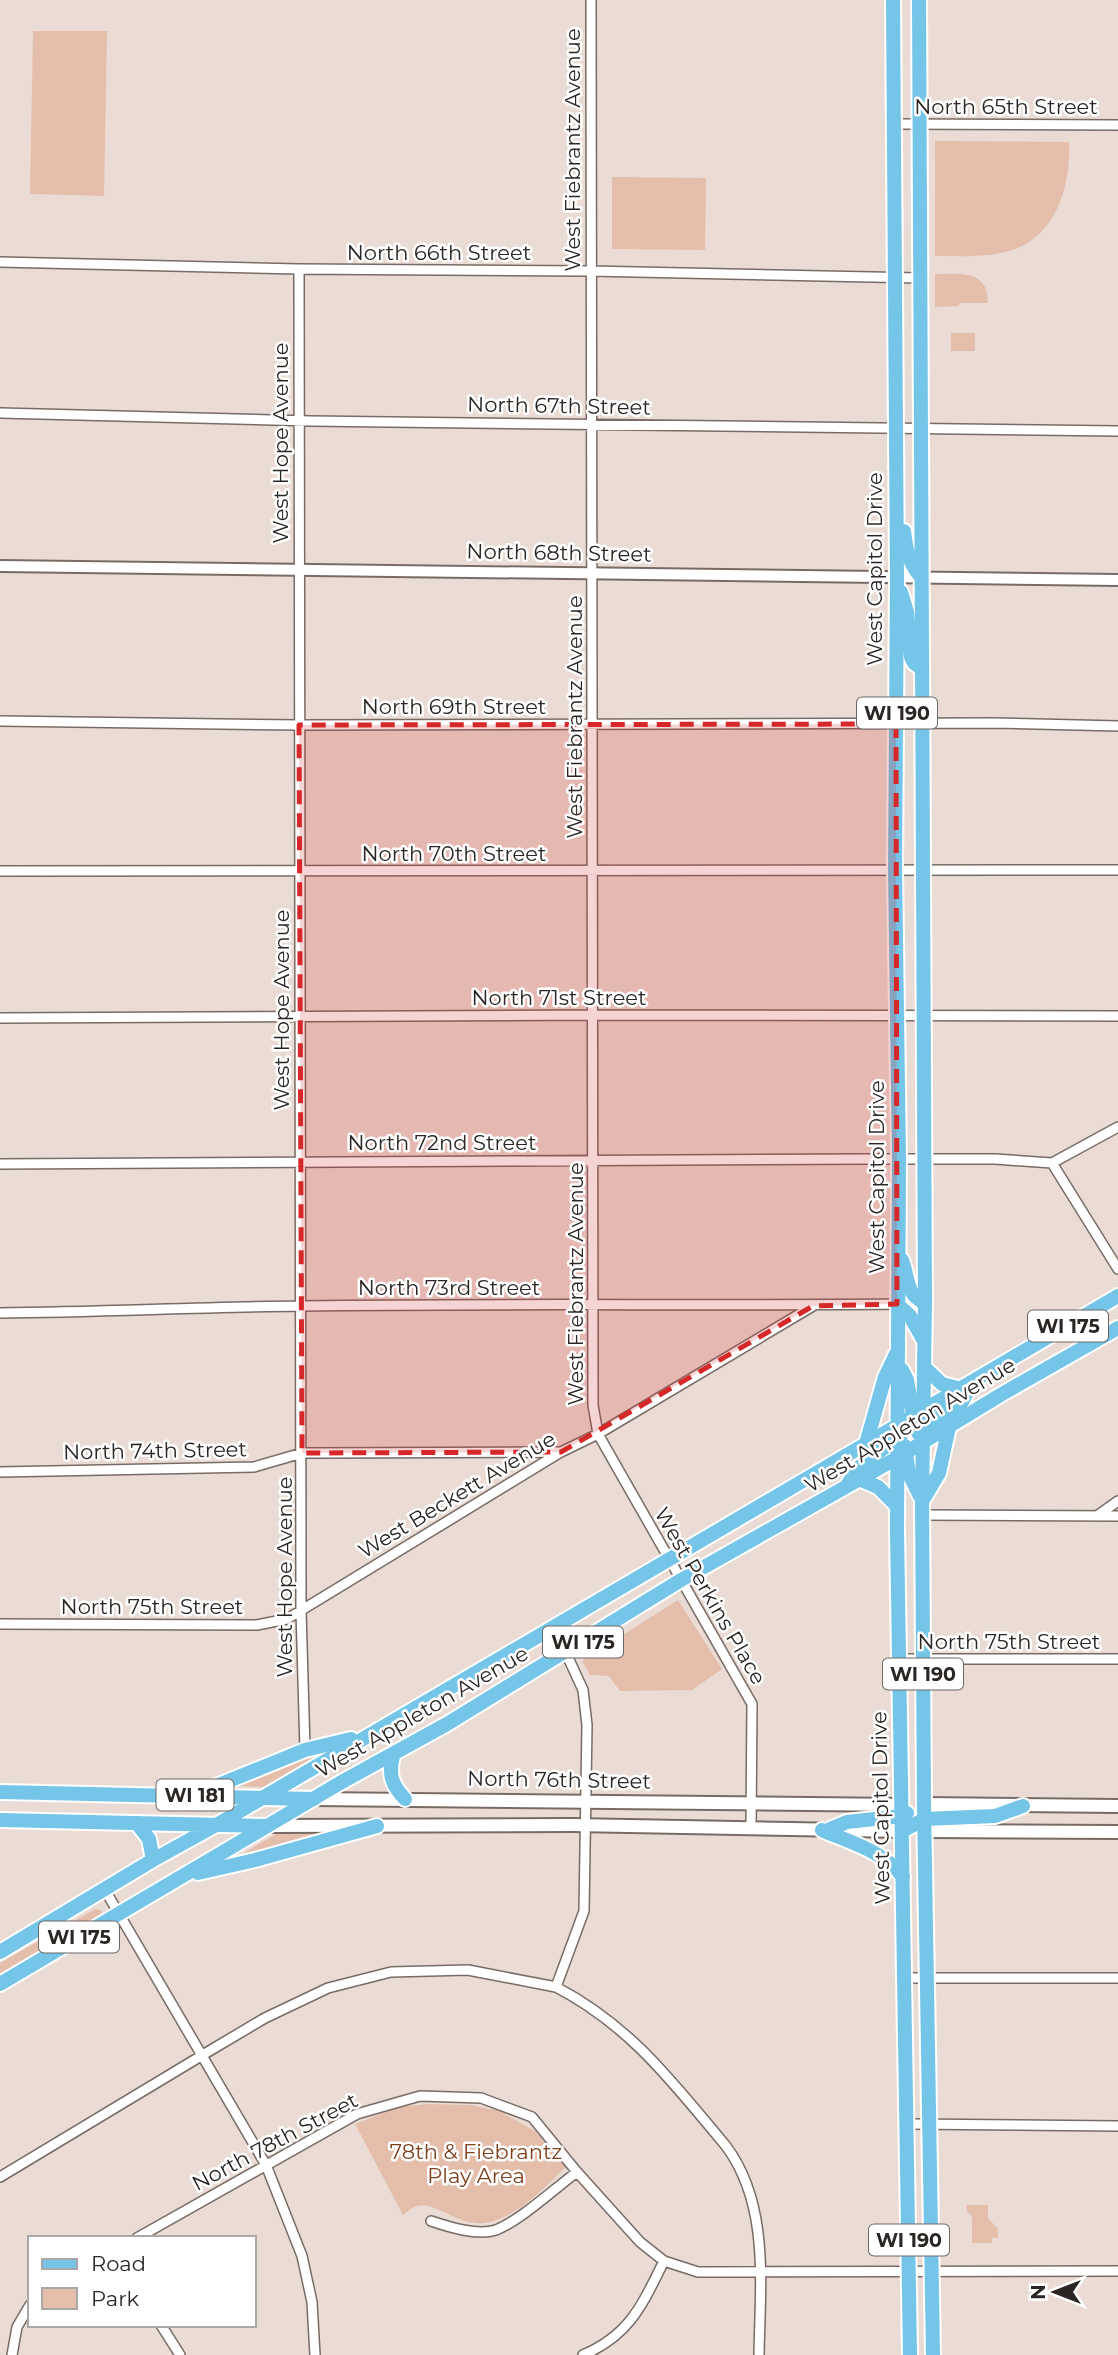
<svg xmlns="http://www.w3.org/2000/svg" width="1118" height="2355" font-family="Montserrat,sans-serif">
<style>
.green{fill:#e4beab}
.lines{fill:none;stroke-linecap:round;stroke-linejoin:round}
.minor-casing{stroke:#786b65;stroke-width:12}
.tertiary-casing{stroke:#786b65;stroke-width:14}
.secondary-casing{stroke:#786b65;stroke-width:16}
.primary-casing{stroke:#fff;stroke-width:18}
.minor{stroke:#fff;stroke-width:9}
.tertiary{stroke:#fff;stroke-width:10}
.secondary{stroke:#fff;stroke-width:12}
.primary{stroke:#74c5e8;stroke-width:14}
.marked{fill:#d62828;fill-opacity:0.2;stroke:#d62828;stroke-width:5;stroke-dasharray:14 9;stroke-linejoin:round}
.labels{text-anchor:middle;stroke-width:5;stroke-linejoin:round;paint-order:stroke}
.shield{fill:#fff;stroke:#6b6765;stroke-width:2}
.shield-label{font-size:19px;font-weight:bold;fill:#2b2623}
.street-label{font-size:21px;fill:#2b2623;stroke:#fff}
.park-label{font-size:21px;fill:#7e411e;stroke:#fff}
</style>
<rect width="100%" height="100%" fill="#eadcd5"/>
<path class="green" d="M 33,31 L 107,31 L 104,196 L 30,194 Z
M 935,141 L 1069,142 C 1071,185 1057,235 1012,250 C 989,258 960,256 935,256 Z
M 612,177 L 706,178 L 705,250 L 612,249 Z
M 935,274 C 960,274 988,269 988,303 L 959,303 L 959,306 L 935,307 Z
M 951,333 L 975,333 L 975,351 L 951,351 Z
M 678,1600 L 722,1669 L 692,1690 L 620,1691 L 609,1676 L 590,1675 L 582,1661 Z
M 327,1751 L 267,1787 L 231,1786 Z
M 278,1833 L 331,1834 L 232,1860 Z
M 95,1909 L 101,1910 L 103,1915 L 0,1975 L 0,1963 Z
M 428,2104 L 472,2105 L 499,2111 L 535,2131 L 566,2167 C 543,2189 518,2217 485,2223 C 459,2227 435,2201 417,2206 C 413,2207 407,2212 403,2215 L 355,2124 L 399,2107 Z
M 966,2205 L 988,2205 L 988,2218 L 998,2229 L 998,2238 L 992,2238 L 992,2243 L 972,2243 L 972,2217 L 967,2211 Z"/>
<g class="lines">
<g class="minor-casing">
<path id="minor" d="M 591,0 L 593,1405 L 598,1434 L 752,1704 L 751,1828
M 894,124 L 1118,125
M 0,262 L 299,269 L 590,271 L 920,278
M 299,269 L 301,1610 L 305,1750
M 0,413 L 310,421 L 1118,431
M 0,721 L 299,725 L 994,723 L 1118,726
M 0,871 L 1118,870
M 0,1018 L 593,1015 L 1118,1016
M 1052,1163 L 1118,1269
M 1052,1163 L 1118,1127
M 0,1164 L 867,1159 L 995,1159 L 1052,1163
M 0,1313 C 101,1312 202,1307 303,1306 C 501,1303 699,1306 897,1304
M 0,1472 L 254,1467 L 302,1453 L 315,1453 L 559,1452
M 922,1515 L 1118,1516
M 1097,1516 L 1118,1501
M 0,1624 L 257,1625 L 287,1619 L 561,1452 L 598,1434 L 813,1306
M 550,1629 L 566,1653 L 583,1690 L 587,1725 L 584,1911 L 556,1987 C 631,2026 673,2083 726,2146 C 770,2205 760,2285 759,2355
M 899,1659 L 1118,1659
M 105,1890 L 266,2165 L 302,2256 L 312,2302 L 315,2355
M 905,1978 L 1118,1978
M 908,2124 L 1118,2126
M 0,2177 L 211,2050 L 265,2018 L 328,1988 L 391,1972 L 468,1970 L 556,1987
M 431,2221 C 449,2227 477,2236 496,2230 C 521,2220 554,2189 577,2172
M 137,2238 L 357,2114 L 420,2096 L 481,2098 L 532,2117 L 577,2172 L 640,2242 L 664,2261 L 698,2272 L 1118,2271
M 161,2325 L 180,2355
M 12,2355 L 17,2327 L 30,2305
M 583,2355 C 630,2335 642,2305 664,2261"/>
</g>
<g class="tertiary-casing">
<path id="tertiary" d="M 0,566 L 1118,580"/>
</g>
<g class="secondary-casing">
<path id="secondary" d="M 314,1799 L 902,1805
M 924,1804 L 1118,1806
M 268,1826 L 574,1825 L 902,1831
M 925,1831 L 1118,1832"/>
</g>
<g class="primary-casing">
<path id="primary" d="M 893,0 L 897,578 L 895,869 L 899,1159 L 897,1530 L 910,2355
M 919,0 L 925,1303 L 922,1501 L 924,1804 L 933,2355
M 904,531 C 906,549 909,564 921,577
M 901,592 L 907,612 L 911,657 L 914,663 L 922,669
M 902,1260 C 909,1278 905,1294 925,1303
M 897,1304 L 910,1316 L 924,1341
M 924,1367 L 942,1384 L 961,1389
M 902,1370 L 907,1380 L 915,1425
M 918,1433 L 962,1402 L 972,1383
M 866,1444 L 885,1377 L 896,1354
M 905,1446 L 909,1474 L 920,1496
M 859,1479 L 878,1487 L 897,1506
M 848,1484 L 857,1469 L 902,1434
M 923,1500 L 939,1473 L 949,1427
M 393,1756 C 388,1775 392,1785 405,1799
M 0,1792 L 314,1799
M 199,1793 L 305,1750 L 351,1739
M 0,1820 L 267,1826
M 137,1823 L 149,1839 L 153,1860
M 830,1829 L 847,1822 L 902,1816 L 907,1813
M 822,1830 C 849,1842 886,1852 903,1877
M 902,1831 L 925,1819 L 995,1816 L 1023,1806
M 198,1873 L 255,1860 L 377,1826
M 0,1952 L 153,1860 L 218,1824 L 1118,1296
M 0,1984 L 340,1783 L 447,1724 L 681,1580 L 897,1458 L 1002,1394 L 1118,1328"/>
</g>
<use href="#minor" class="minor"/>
<use href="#tertiary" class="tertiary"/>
<use href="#secondary" class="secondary"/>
<use href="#primary" class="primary"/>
</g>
<path class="marked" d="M 896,724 L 897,1304 L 813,1306 L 561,1452 L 302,1453 L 299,725 Z"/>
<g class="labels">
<g class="shield">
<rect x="857" y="697.5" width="80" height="31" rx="5"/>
<rect x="1028" y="1310.5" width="80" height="31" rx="5"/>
<rect x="543" y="1626.5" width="80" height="31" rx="5"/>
<rect x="883" y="1658.5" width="80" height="31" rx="5"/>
<rect x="156.5" y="1779.5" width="77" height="31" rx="5"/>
<rect x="39" y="1921.5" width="80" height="31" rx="5"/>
<rect x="869" y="2224.5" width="80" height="31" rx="5"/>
</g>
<g class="shield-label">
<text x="897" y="720">WI 190</text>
<text x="1068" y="1333">WI 175</text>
<text x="583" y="1649">WI 175</text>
<text x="923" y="1681">WI 190</text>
<text x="195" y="1802">WI 181</text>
<text x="79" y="1944">WI 175</text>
<text x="909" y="2247">WI 190</text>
</g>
<g class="street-label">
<text x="1006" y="114">North 65th Street</text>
<text transform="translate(573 150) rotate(-90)" y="7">West Fiebrantz Avenue</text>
<text x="439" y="260">North 66th Street</text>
<text transform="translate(559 406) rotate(1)" y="7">North 67th Street</text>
<text transform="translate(281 443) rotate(-90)" y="7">West Hope Avenue</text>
<text transform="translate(559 553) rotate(1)" y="7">North 68th Street</text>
<text transform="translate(875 569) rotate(-90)" y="7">West Capitol Drive</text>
<text x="454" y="714">North 69th Street</text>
<text transform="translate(575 717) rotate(-90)" y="7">West Fiebrantz Avenue</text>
<text x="454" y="861">North 70th Street</text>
<text x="559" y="1005">North 71st Street</text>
<text transform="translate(282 1010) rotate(-90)" y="7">West Hope Avenue</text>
<text x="442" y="1150">North 72nd Street</text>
<text transform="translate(877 1177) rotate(-90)" y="7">West Capitol Drive</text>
<text transform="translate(576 1284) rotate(-90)" y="7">West Fiebrantz Avenue</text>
<text x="449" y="1295">North 73rd Street</text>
<text transform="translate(910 1425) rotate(-31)" y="7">West Appleton Avenue</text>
<text transform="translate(155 1451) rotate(-1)" y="7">North 74th Street</text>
<text transform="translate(457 1495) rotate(-31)" y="7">West Beckett Avenue</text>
<text transform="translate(285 1577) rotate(-90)" y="7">West Hope Avenue</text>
<text transform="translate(710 1596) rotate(60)" y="7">West Perkins Place</text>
<text x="152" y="1614">North 75th Street</text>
<text x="1009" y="1649">North 75th Street</text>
<text transform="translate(422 1712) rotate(-30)" y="7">West Appleton Avenue</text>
<text transform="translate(559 1780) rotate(1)" y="7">North 76th Street</text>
<text transform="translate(881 1808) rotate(-91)" y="7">West Capitol Drive</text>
<text transform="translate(275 2142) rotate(-28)" y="7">North 78th Street</text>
</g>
<g class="park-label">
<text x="476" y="2159">78th &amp; Fiebrantz<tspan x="476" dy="24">Play Area</tspan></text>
</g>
</g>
<rect x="28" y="2236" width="228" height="91" fill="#ffffff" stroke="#aaa8a7" stroke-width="2"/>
<rect x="42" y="2259" width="35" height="10" fill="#74c5e8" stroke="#aaa8a7" stroke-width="2"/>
<text x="91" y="2271" font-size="21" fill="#2b2623">Road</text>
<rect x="42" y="2288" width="35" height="21" fill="#e4beab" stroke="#aaa8a7" stroke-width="2"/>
<text x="91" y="2306" font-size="21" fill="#2b2623">Park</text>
<g transform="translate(1055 2292) rotate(270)" stroke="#ffffff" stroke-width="5" paint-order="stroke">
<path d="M0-5L12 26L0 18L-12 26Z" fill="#2b2623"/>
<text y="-10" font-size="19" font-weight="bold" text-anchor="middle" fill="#2b2623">N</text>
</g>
</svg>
